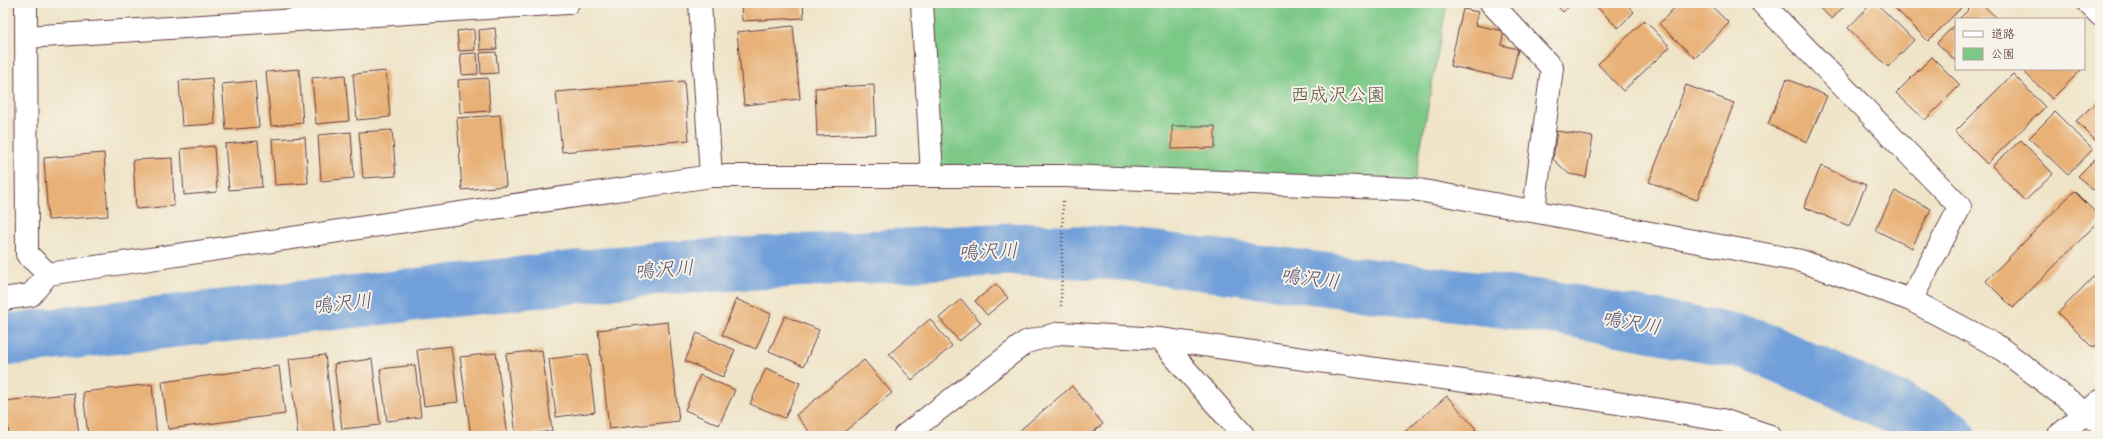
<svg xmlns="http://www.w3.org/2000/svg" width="2103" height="439" font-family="Caveat,'Klee One',sans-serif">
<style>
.green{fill:#7cc987;stroke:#637459}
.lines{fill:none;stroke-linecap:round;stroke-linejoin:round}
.river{stroke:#709fd9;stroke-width:53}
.building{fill:#e8b177}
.minor-casing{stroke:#633d43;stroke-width:24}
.path{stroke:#633d43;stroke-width:2.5;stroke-dasharray:1 3;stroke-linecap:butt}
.minor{stroke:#fff;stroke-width:22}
.labels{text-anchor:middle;stroke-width:4;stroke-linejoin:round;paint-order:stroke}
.park-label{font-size:19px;fill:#595247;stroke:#f7f3e8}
.water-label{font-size:20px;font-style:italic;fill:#595271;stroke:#f7f3e8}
</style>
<rect width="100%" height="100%" fill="#f7f3e8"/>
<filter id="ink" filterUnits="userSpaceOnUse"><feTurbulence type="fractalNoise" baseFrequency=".025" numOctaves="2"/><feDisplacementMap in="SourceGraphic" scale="8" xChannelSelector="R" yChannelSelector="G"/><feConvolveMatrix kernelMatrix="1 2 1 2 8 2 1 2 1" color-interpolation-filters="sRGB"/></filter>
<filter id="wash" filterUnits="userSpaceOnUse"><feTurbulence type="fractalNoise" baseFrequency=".012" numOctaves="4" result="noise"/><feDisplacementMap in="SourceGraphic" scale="16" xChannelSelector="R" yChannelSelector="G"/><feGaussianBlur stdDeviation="0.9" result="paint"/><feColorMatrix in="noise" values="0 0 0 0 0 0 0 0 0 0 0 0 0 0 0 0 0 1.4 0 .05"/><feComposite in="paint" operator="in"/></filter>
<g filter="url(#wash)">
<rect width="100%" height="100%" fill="#efe4c8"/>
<path class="green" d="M 922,3 L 1447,3 L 1413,189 L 932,175 Z"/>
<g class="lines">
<path class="river" d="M 3,340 L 649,269 L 1011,249 L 1123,254 L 1562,309 L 1752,344 L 1919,418 L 1949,436"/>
</g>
<g id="blocks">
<path class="building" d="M 741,3 L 803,3 L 804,18 L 742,21 Z
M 1554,3 L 1573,3 L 1563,12 Z
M 1593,3 L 1625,3 L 1634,12 L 1618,28 Z
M 1679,3 L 1708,3 L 1729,23 L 1695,58 L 1659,24 Z
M 1814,3 L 1847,3 L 1832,19 Z
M 1872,3 L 1876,3 L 1914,40 L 1888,67 L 1848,28 Z
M 1890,3 L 1957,3 L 1961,8 L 1928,41 Z
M 1975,3 L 1981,3 L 1998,19 L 1959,19 Z
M 1463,9 L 1478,12 L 1475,25 L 1504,31 L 1501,45 L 1518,49 L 1511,79 L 1450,66 Z
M 1645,20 L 1670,47 L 1623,91 L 1598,64 Z
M 1956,23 L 1956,61 L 1937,43 Z
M 793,26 L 800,99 L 744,105 L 737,32 Z
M 495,28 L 497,49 L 480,50 L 479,30 Z
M 474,29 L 475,50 L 459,51 L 457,31 Z
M 496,52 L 498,73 L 481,74 L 480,53 Z
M 477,53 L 478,74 L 462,75 L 460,54 Z
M 1932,57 L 1960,85 L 1925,120 L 1896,93 Z
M 299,69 L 303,123 L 271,126 L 266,72 Z
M 2021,69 L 2079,69 L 2081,70 L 2052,99 Z
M 386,71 L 390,117 L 357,120 L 353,74 Z
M 2013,74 L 2045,107 L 1987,164 L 1955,132 Z
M 345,75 L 349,121 L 316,124 L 312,78 Z
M 212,78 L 215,124 L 182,126 L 179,81 Z
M 488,78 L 490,111 L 460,113 L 458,80 Z
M 1787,79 L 1827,96 L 1807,142 L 1768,124 Z
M 255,81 L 259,127 L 226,130 L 222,84 Z
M 684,81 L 689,140 L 562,152 L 556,92 Z
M 874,85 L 876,134 L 817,136 L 815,88 Z
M 1686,85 L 1734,103 L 1697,200 L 1649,182 Z
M 2100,99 L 2100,145 L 2076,121 Z
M 2055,112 L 2093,149 L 2068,175 L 2029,138 Z
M 500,115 L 506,186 L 462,190 L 457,118 Z
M 1172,126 L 1215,126 L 1215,148 L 1172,149 Z
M 392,130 L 396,176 L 363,178 L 359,132 Z
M 1557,131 L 1593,137 L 1586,177 L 1569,174 L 1553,159 Z
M 351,132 L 354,178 L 321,181 L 318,135 Z
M 305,137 L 308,183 L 275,185 L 272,139 Z
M 2021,140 L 2053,174 L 2025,201 L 1992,166 Z
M 258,141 L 262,187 L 229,190 L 225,144 Z
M 214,146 L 217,192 L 184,195 L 181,149 Z
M 104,153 L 108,216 L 48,220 L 44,158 Z
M 2100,154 L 2100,183 L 2093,190 L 2078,176 Z
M 172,158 L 174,206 L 136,209 L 133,160 Z
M 1821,166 L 1866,185 L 1849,226 L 1804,207 Z
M 1895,191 L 1931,209 L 1912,248 L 1875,230 Z
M 2074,191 L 2100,217 L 2100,220 L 2013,308 L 1986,281 Z
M 2100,270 L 2100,341 L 2093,348 L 2058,313 Z
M 996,284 L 1008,298 L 987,315 L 975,301 Z
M 736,299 L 771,314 L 756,349 L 722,335 Z
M 961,299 L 981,323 L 959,341 L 939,318 Z
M 785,316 L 819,330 L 804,366 L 769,351 Z
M 930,319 L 952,346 L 912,380 L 889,354 Z
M 668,322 L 679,421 L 609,429 L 598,330 Z
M 697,333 L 735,350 L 723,377 L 685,361 Z
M 451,346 L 458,402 L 424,406 L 417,350 Z
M 542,350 L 552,431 L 516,436 L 506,354 Z
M 496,353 L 508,436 L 471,436 L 460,357 Z
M 588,354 L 595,412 L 556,417 L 549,359 Z
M 325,355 L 335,436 L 298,436 L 289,359 Z
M 372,359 L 380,425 L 342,429 L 334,364 Z
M 864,360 L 892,393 L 839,436 L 813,436 L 796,415 Z
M 415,365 L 421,417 L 387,421 L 380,369 Z
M 279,366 L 285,414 L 168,429 L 162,382 Z
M 766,368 L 800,383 L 785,418 L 750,404 Z
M 700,375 L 735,390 L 719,425 L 685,410 Z
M 152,384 L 157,436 L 88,436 L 83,392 Z
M 1072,386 L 1103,424 L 1088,436 L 1013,436 Z
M 74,393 L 79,436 L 9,436 L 5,401 Z
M 1447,396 L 1476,429 L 1467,436 L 1400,436 Z"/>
</g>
</g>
<g filter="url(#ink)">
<use href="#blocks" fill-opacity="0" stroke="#633d43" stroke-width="1"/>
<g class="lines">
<g class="minor-casing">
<path id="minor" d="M 26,3 L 27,254 L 48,274
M 700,3 L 711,176
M 922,3 L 932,175
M 1491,3 L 1552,68 L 1534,210
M 1762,3 L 1960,207 L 1911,300
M 2088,3 L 2100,15
M 26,37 L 568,3
M 3,299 L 31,295 L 48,274 L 711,176 L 1064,176 L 1413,189 L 1801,261 L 1911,300 L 1999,347 L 2100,424
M 1159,339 L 1244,436
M 904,436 L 1026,342 L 1060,333 L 1159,339 L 1580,397 L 1722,420 L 1770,436
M 2058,436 L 2100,401"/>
</g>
<path class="path" d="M 1061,306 L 1063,201"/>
<use href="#minor" class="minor"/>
</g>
</g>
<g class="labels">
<g class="park-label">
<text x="1338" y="101">西成沢公園</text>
</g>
<g class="water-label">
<text transform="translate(988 251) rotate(-2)" y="7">鳴沢川</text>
<text transform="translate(664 269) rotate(-4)" y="7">鳴沢川</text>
<text transform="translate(1310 278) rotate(7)" y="7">鳴沢川</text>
<text transform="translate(342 303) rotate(-6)" y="7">鳴沢川</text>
<text transform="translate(1631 322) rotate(10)" y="7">鳴沢川</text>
</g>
</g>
<rect width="2103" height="439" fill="none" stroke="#f7f3e8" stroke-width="16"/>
<rect x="1955" y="18" width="130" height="52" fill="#f7f3e8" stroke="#b29e9c"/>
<rect x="1963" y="31" width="20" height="6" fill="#ffffff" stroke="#b29e9c"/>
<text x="1991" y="38" font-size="12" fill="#4a1f2b">道路</text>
<rect x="1963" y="48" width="20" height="12" fill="#7cc987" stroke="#b29e9c"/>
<text x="1991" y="58" font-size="12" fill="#4a1f2b">公園</text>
</svg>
